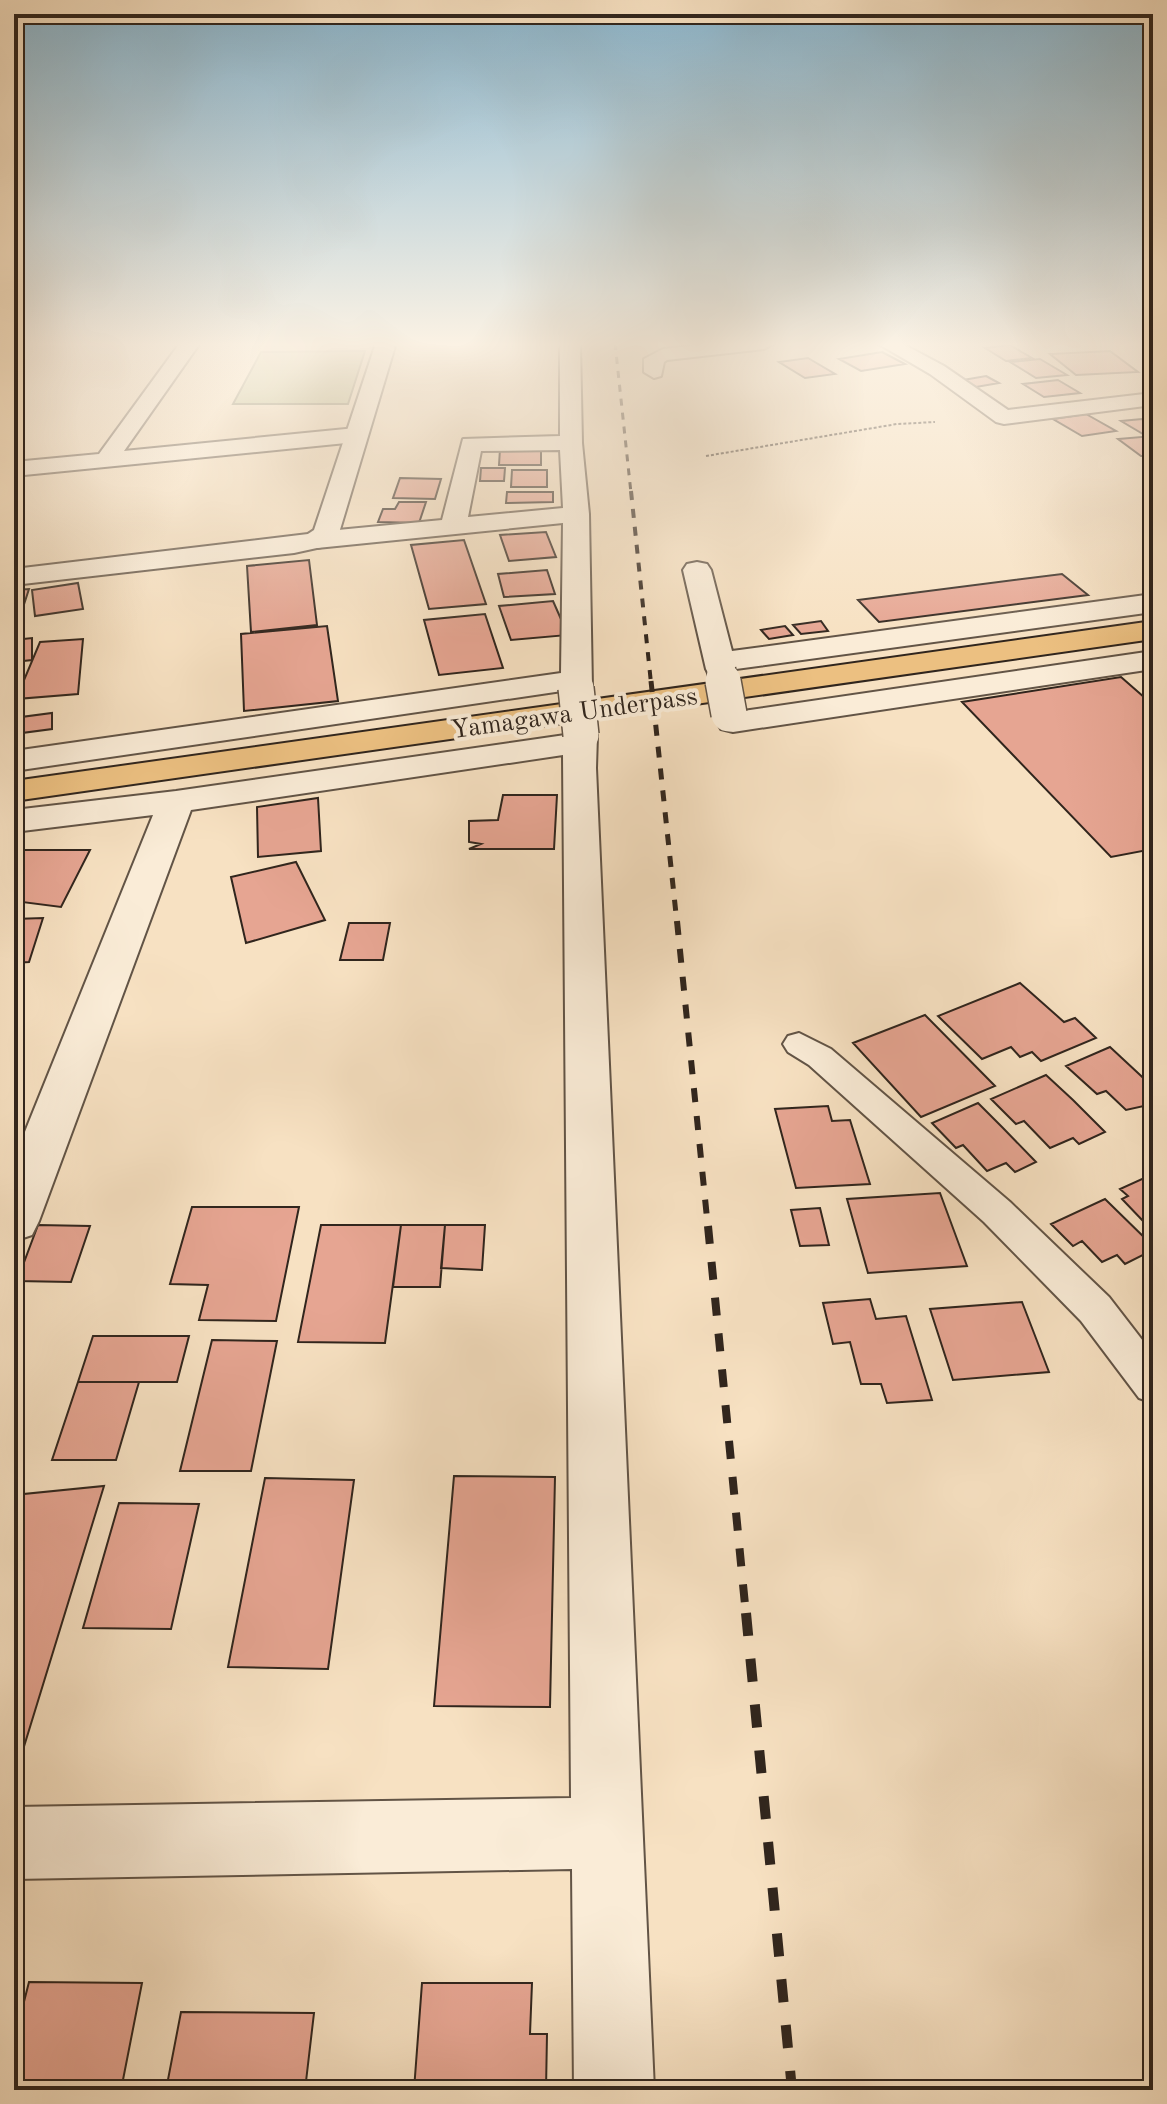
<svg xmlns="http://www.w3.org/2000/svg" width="1167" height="2104" font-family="'Old Standard TT',serif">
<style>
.green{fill:#bec292;stroke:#777458;stroke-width:2}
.building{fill:#e6a592;stroke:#30251d;stroke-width:2}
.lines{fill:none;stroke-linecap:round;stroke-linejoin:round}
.service-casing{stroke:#625446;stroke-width:4}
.minor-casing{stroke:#625446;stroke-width:4}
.tertiary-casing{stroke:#625446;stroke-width:4}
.primary-casing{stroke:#30251d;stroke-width:4}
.path{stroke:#30251d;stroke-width:2;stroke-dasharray:3 2;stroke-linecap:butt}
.service{fill:#faecd7;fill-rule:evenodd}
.minor{fill:#faecd7;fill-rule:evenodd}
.tertiary{fill:#faecd7;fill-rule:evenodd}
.primary{fill:#ecc081;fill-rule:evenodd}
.rail-far5{stroke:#30251d;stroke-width:3;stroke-dasharray:7 7;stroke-linecap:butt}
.rail-far4{stroke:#30251d;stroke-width:4;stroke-dasharray:9 9;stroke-linecap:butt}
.rail-far3{stroke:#30251d;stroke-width:5;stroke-dasharray:11 11;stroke-linecap:butt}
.rail-far2{stroke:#30251d;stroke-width:6;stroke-dasharray:14 14;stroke-linecap:butt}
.rail-far1{stroke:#30251d;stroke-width:8;stroke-dasharray:18 18;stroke-linecap:butt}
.rail{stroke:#30251d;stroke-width:10;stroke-dasharray:23 23;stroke-linecap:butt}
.minor-bridge-far1-casing{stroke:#625446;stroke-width:31;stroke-linecap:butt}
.minor-bridge-casing{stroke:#625446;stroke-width:38;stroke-linecap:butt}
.minor-bridge-far1{stroke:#faecd7;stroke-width:28}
.minor-bridge{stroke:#faecd7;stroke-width:35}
.labels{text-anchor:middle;stroke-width:8;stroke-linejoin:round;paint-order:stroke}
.far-street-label{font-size:26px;fill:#30251d;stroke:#faecd7}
</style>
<rect width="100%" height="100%" fill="#f7e1c2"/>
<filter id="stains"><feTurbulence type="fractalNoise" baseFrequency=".0025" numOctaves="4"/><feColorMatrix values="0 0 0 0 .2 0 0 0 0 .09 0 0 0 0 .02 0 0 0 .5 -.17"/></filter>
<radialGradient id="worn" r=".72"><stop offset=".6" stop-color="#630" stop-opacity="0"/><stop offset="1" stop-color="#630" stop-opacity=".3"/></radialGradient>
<path class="green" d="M 365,351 L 348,404 L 233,404 L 261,352 Z"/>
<path class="building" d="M 1010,345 L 1032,358 L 1006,361 L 985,348 Z
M 1110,351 L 1138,372 L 1076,375 L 1050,354 Z
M 882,352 L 905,364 L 861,371 L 839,359 Z
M 808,358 L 835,374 L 805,378 L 779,362 Z
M 1040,359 L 1067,375 L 1036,378 L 1010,362 Z
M 986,376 L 999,383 L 976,387 L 963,380 Z
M 1058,380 L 1080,393 L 1044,397 L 1023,384 Z
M 1086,414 L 1116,431 L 1082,436 L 1053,419 Z
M 1142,419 L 1153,425 L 1153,433 L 1143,434 L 1121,421 Z
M 1153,436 L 1153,456 L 1141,456 L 1118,439 Z
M 500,449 L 541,449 L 541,465 L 499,465 Z
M 481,468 L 505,468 L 504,481 L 480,481 Z
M 512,470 L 547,470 L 547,487 L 511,487 Z
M 400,478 L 441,479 L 435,499 L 393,498 Z
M 507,492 L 553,492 L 553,502 L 506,503 Z
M 399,502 L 426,502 L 419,523 L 378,522 L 383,509 L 395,509 Z
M 546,532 L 556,557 L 509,561 L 500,535 Z
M 464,540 L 486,604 L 429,609 L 411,545 Z
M 309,560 L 317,625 L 251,632 L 247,566 Z
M 547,570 L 555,594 L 504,597 L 498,574 Z
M 1062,574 L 1088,595 L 879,622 L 858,600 Z
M 78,583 L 83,609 L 35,616 L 32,590 Z
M 29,589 L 17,626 L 14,626 L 14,590 Z
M 553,601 L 568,635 L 511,640 L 499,606 Z
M 485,614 L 503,668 L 439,675 L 424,620 Z
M 821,621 L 828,631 L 801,634 L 793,625 Z
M 327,626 L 338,701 L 244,711 L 241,634 Z
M 785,626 L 793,635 L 769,639 L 761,630 Z
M 32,638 L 32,660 L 14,662 L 14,640 Z
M 83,639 L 78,694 L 16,699 L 40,642 Z
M 1121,677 L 1153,705 L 1153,849 L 1111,857 L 962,702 Z
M 52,713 L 52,729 L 14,734 L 14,718 Z
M 503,795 L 557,795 L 554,849 L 469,849 L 481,844 L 469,842 L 469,821 L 498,820 Z
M 318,798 L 321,851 L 258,857 L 257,807 Z
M 19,850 L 90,850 L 61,907 L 14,901 Z
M 296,862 L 325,920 L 246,943 L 231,877 Z
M 43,918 L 29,962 L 14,963 L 14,919 Z
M 349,923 L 390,923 L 383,960 L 340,960 Z
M 1020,983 L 1064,1022 L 1075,1018 L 1096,1038 L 1041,1061 L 1032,1052 L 1020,1057 L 1011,1047 L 982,1059 L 938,1016 Z
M 925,1015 L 995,1086 L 921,1117 L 853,1043 Z
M 1110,1047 L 1153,1087 L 1153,1104 L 1126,1110 L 1106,1091 L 1097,1094 L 1066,1066 Z
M 1046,1075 L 1073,1100 L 1105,1132 L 1079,1144 L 1073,1138 L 1050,1148 L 1024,1121 L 1016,1124 L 991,1099 Z
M 978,1103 L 1003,1128 L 1036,1162 L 1015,1172 L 1006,1163 L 987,1171 L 963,1145 L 956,1148 L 932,1123 Z
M 828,1106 L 832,1121 L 850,1120 L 870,1184 L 796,1188 L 775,1109 Z
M 1153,1174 L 1153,1221 L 1151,1219 L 1144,1222 L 1122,1199 L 1128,1196 L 1120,1189 Z
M 940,1193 L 967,1266 L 868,1273 L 847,1199 Z
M 1105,1199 L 1153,1246 L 1153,1250 L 1125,1264 L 1117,1255 L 1102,1262 L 1082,1241 L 1073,1246 L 1051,1224 Z
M 192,1207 L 299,1207 L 276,1321 L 199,1320 L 208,1285 L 170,1284 Z
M 820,1208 L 829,1245 L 800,1246 L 791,1210 Z
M 38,1225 L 90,1226 L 71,1282 L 17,1281 Z
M 321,1225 L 401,1225 L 385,1343 L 298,1342 Z
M 401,1225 L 445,1225 L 440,1287 L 393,1287 Z
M 445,1225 L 485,1225 L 482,1270 L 441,1268 Z
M 870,1299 L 876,1319 L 906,1316 L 932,1400 L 887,1403 L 881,1384 L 861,1384 L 850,1342 L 833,1344 L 823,1303 Z
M 1022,1302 L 1049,1372 L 953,1380 L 930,1309 Z
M 93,1336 L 189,1336 L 177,1382 L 78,1382 Z
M 212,1340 L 277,1341 L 251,1471 L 180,1471 Z
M 78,1382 L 139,1382 L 116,1460 L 52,1460 Z
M 454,1476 L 555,1477 L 550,1707 L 434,1706 Z
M 265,1478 L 354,1480 L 328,1669 L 228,1667 Z
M 104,1486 L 22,1753 L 14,1753 L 14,1495 Z
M 119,1503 L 199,1504 L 171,1629 L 83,1628 Z
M 29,1982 L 142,1983 L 121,2090 L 14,2090 L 14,2041 Z
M 422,1983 L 532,1983 L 530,2034 L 547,2034 L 546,2090 L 414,2090 Z
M 181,2012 L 314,2013 L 305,2090 L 166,2090 Z"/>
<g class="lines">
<g class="service-casing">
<path id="service" d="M 799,1033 L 831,1049 L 1010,1202 L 1109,1297 L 1153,1354 L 1153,1403 L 1139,1398 L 1081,1321 L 984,1222 L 809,1065 L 788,1052 L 783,1044 L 788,1036 Z"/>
</g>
<g class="minor-casing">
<path id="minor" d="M 180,343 L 200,343 L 124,451 L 356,428 L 364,430 L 367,435 L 364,440 L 356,442 L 14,476 L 14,462 L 99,454 Z
M 560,343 L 580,343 L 582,443 L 589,514 L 592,688 L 587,695 L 576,697 L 562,691 L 14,771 L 14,751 L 561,673 L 563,523 L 317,548 L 308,546 L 304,540 L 308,534 L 317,532 L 442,520 L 463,439 L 560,436 ZM 560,450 L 563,508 L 468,517 L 481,451 Z
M 715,343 L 774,343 L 764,349 L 667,360 L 664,362 L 661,376 L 654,378 L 644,372 L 644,359 L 663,349 Z
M 877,343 L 901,343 L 944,366 L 1008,410 L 1153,393 L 1153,405 L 1004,424 L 996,422 L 930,374 Z
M 697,562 L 707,564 L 711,570 L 732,651 L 1153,594 L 1153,612 L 736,669 L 732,676 L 721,678 L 710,676 L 706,669 L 683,570 L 687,564 Z
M 1153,651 L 1153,669 L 733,732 L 721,729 L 713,714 L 718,707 L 729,704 L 743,711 Z
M 581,725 L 593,728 L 597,735 L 596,768 L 654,2090 L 574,2090 L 572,1869 L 14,1879 L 14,1807 L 571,1798 L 563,755 L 191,810 L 39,1221 L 32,1235 L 14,1241 L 14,1159 L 153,815 L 14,832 L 14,810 L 176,791 L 565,735 L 569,728 Z"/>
</g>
<g class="tertiary-casing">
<path id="tertiary" d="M 376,343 L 396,343 L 339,533 L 326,546 L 294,553 L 14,585 L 14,569 L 308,534 L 314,530 Z"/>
</g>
<g class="primary-casing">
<path id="primary" d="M 1153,621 L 1153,639 L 14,801 L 14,781 Z"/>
</g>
<path class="path" d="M 706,456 L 897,424 L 935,422"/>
<use href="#service" class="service"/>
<use href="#minor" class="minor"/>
<use href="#tertiary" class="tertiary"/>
<use href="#primary" class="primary"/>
<path class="rail-far5" d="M 615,343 L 631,493"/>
<path class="rail-far4" d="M 631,491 L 651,683"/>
<path class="rail-far3" d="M 651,681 L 677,923"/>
<path class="rail-far2" d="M 677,921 L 708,1228"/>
<path class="rail-far1" d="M 708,1226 L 746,1615"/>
<path class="rail" d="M 746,1613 L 792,2090"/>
<g class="minor-bridge-far1-casing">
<path id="minor-bridge-far1" d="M 721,669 L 723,683"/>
</g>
<g class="minor-bridge-casing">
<path id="minor-bridge" d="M 723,681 L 729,714
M 576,688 L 581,735"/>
</g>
<use href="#minor-bridge-far1" class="minor-bridge-far1"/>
<use href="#minor-bridge" class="minor-bridge"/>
</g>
<linearGradient id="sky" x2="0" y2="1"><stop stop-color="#8ab8d2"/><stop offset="0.54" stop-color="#fbf2e4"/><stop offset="1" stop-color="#fbf2e4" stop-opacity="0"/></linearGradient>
<rect width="1167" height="638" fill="url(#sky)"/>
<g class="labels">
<g class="far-street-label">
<text transform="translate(574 712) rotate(-8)" y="9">Yamagawa Underpass</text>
</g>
</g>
<rect width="1167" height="2104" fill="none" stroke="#f7e1c2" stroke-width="48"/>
<rect x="16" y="16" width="1135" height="2072" fill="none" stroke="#30251d" stroke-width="4"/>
<rect x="24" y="24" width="1119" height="2056" fill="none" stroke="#30251d" stroke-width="2"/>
<rect width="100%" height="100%" filter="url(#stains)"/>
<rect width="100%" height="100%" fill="url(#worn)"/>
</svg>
